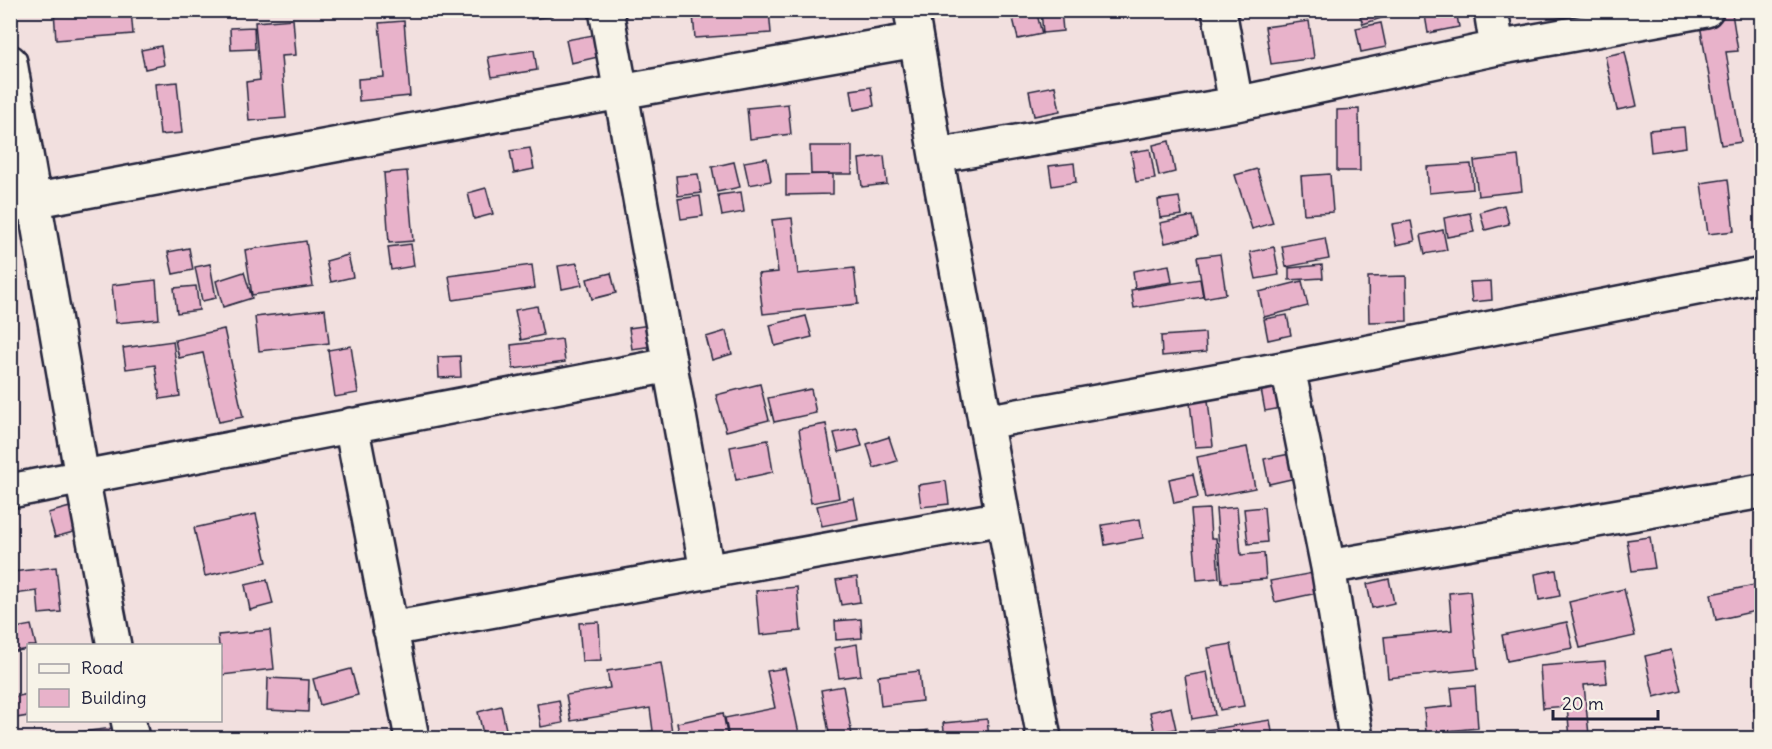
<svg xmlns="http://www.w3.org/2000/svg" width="1772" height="749" font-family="Delius,sans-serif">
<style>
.building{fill:#e8b2ca;stroke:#22223b;stroke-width:1.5}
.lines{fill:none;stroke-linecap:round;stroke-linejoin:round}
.street-casing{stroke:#22223b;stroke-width:38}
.street{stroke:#f7f3e8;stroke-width:33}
</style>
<rect width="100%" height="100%" fill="#f2e0df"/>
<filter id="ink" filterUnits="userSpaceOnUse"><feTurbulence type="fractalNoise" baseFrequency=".0167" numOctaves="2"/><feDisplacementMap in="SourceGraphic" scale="12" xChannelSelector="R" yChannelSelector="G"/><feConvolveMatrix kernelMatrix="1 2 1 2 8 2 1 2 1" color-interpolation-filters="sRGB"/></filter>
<g filter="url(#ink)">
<path class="building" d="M 54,10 L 131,10 L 133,34 L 56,40 Z
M 530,10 L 552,10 L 552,16 L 531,19 Z
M 746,10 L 769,10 L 771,33 L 695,38 L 693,14 Z
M 1011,10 L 1036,10 L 1042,34 L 1018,39 Z
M 1041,10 L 1061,10 L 1063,31 L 1043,33 Z
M 1358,10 L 1381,10 L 1384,17 L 1363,24 Z
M 1450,10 L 1456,10 L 1459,27 L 1428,33 L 1425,15 Z
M 1732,13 L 1738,51 L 1726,52 L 1741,142 L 1721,145 L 1699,19 Z
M 293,19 L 296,55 L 281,56 L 286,118 L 249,121 L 246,82 L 260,80 L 255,22 Z
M 404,21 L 410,96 L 359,101 L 358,79 L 384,77 L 379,23 Z
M 1309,21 L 1314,58 L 1271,64 L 1265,27 Z
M 1381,23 L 1386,47 L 1361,52 L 1356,28 Z
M 254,27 L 255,49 L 231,50 L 230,28 Z
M 593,35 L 598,57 L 571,63 L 566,40 Z
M 161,46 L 164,65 L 145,69 L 141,50 Z
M 534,50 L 537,70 L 492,77 L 488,57 Z
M 1625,52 L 1637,106 L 1617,110 L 1605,56 Z
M 177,82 L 182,133 L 160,135 L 155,84 Z
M 1055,86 L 1060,111 L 1034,116 L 1029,91 Z
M 871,87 L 874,106 L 854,110 L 851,90 Z
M 788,104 L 791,134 L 750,139 L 747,108 Z
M 1359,109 L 1360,171 L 1337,171 L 1337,110 Z
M 1684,127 L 1686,147 L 1651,152 L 1649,130 Z
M 1169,141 L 1175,172 L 1159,176 L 1153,145 Z
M 810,146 L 852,146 L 852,174 L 811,174 Z
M 530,148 L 534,169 L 514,173 L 510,151 Z
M 1150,149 L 1155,179 L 1136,182 L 1131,152 Z
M 884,156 L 887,184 L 862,187 L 859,159 Z
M 1518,156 L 1522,191 L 1478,196 L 1474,161 Z
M 767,158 L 771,181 L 749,185 L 744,162 Z
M 734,162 L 740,187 L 717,192 L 712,167 Z
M 1074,163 L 1076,182 L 1052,186 L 1049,166 Z
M 1471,164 L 1473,189 L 1429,193 L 1427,167 Z
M 1257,169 L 1273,223 L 1252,229 L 1235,175 Z
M 407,171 L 413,241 L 389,243 L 384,173 Z
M 698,174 L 701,193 L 678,196 L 676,176 Z
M 833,174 L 833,194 L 786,195 L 786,175 Z
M 1330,174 L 1333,212 L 1304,214 L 1301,176 Z
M 1728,179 L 1734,231 L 1708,234 L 1701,183 Z
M 486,188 L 493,214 L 474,219 L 468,193 Z
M 741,192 L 744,212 L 722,216 L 718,195 Z
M 700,196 L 703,216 L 681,219 L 678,199 Z
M 1179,197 L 1182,215 L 1160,218 L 1158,200 Z
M 1504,205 L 1509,224 L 1485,230 L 1480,212 Z
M 1470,213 L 1474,232 L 1447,237 L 1444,218 Z
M 1193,216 L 1198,236 L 1165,243 L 1160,223 Z
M 792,218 L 798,274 L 854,268 L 858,304 L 763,314 L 758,274 L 778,272 L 772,220 Z
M 1411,221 L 1415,241 L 1396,245 L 1392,224 Z
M 1443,230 L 1447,250 L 1425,254 L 1421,235 Z
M 1325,238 L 1329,259 L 1286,267 L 1282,246 Z
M 306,241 L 313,286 L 252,295 L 245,250 Z
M 411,244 L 414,266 L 391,270 L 388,247 Z
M 1274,247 L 1279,275 L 1256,279 L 1250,252 Z
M 189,248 L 193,270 L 173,274 L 168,252 Z
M 1220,254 L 1226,294 L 1204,298 L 1197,257 Z
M 348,255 L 353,277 L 331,282 L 326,261 Z
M 577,263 L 582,285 L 562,289 L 558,266 Z
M 210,264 L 216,298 L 202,301 L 195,267 Z
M 532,265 L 535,288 L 453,300 L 449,276 Z
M 1169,265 L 1172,282 L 1135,288 L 1133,271 Z
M 1322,265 L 1323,278 L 1289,280 L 1289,268 Z
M 244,272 L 252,298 L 223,307 L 216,281 Z
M 611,273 L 616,293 L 592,299 L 587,279 Z
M 1406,276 L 1407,321 L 1369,322 L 1368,277 Z
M 1200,279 L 1203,297 L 1134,308 L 1131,290 Z
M 156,280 L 159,319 L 116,323 L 112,285 Z
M 1302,281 L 1308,306 L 1264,317 L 1259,292 Z
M 1491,281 L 1492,300 L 1472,302 L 1470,282 Z
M 196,286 L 199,310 L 177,313 L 174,288 Z
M 537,306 L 543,335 L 521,340 L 515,310 Z
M 325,309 L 329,343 L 259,351 L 255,317 Z
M 1287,315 L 1291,335 L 1268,340 L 1264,319 Z
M 806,316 L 812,337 L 775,346 L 770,325 Z
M 650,325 L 653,346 L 632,349 L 629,328 Z
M 224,329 L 243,417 L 219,422 L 203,353 L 179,358 L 175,340 Z
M 726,331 L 732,354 L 712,360 L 706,337 Z
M 1205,333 L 1206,352 L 1162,356 L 1161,336 Z
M 562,339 L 565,362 L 513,369 L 511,345 Z
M 173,341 L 180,396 L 160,399 L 155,365 L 126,369 L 123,348 Z
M 351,346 L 358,393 L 335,397 L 328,350 Z
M 460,356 L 461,377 L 439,378 L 438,357 Z
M 760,384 L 769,420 L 726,431 L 716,395 Z
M 1284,385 L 1287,407 L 1265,411 L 1261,389 Z
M 811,389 L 816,413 L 774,422 L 768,398 Z
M 1208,400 L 1213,446 L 1195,447 L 1190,402 Z
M 826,424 L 839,498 L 811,503 L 799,429 Z
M 857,428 L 862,446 L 839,452 L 834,433 Z
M 889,437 L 897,461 L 874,468 L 867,444 Z
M 768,440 L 773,472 L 736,480 L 730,447 Z
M 1247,447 L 1255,488 L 1205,498 L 1197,457 Z
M 1295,453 L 1300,477 L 1269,484 L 1264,459 Z
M 1193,474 L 1198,498 L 1174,503 L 1169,479 Z
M 946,481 L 949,504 L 921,507 L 918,485 Z
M 854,498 L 858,519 L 822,526 L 817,506 Z
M 70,507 L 77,531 L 55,537 L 48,513 Z
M 1237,507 L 1241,555 L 1264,553 L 1266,579 L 1222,583 L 1216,509 Z
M 1264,507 L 1267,542 L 1248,544 L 1244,509 Z
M 1209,509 L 1211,538 L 1216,538 L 1219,578 L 1197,580 L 1191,510 Z
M 256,514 L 267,562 L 205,576 L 194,528 Z
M 1140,519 L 1143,538 L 1105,545 L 1102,525 Z
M 1650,537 L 1655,568 L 1632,571 L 1627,540 Z
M 56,567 L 61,612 L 39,614 L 37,591 L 14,594 L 12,572 Z
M 1556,570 L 1560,596 L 1539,600 L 1535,574 Z
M 1318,572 L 1322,592 L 1275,602 L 1270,581 Z
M 857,577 L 860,602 L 841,605 L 836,580 Z
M 1389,579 L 1394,603 L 1372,608 L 1367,584 Z
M 267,580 L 273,604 L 250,610 L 245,585 Z
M 1755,585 L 1760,610 L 1716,620 L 1711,594 Z
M 797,587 L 801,631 L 760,635 L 756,591 Z
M 1624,589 L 1635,636 L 1580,648 L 1569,602 Z
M 1470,591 L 1478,669 L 1388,678 L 1384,637 L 1452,630 L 1449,593 Z
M 861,619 L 862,638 L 836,640 L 835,621 Z
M 599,622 L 601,660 L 582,661 L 579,623 Z
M 1567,622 L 1573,648 L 1507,661 L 1502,635 Z
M 31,625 L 36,646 L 28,646 L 28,649 L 10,652 L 10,629 Z
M 270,630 L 274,669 L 222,675 L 220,646 L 219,646 L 218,635 Z
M 857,644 L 861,675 L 839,678 L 834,648 Z
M 1231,644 L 1244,706 L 1220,710 L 1208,648 Z
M 1671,650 L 1681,690 L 1654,697 L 1645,656 Z
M 1605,661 L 1607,683 L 1584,685 L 1589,735 L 1615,732 L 1615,738 L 1570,738 L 1567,706 L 1543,708 L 1540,666 Z
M 661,663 L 673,738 L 604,738 L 653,731 L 650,708 L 571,721 L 566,695 L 610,688 L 607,671 Z
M 785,668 L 800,738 L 729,738 L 725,718 L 775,708 L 767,671 Z
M 351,669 L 358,695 L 320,705 L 313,679 Z
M 919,671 L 922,701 L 881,706 L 878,676 Z
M 1207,672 L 1215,715 L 1192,719 L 1185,676 Z
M 268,678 L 309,680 L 308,712 L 267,710 Z
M 843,686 L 852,735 L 830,738 L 821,690 Z
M 1475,686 L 1478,728 L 1426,733 L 1424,709 L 1453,706 L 1451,688 Z
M 28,694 L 28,716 L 10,719 L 10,698 Z
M 559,700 L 563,723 L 541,727 L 537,704 Z
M 501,706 L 507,734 L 484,738 L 478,712 Z
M 1171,707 L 1176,729 L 1155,733 L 1150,712 Z
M 1762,707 L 1762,737 L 1761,737 L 1754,709 Z
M 723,713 L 727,734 L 705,738 L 680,738 L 677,723 Z
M 987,719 L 989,738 L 945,738 L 943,723 Z
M 1270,720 L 1273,738 L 1196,738 L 1194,732 Z
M 113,728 L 114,738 L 32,738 Z
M 929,730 L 930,738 L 886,738 L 886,737 Z
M 1304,732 L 1304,738 L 1280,738 L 1279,734 Z
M 255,734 L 256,738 L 233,738 L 233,737 Z
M 1156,735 L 1186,736 L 1186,738 L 1156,738 Z"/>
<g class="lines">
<g class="street-casing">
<path id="street" d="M 606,10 L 707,571
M 911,10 L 936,156 L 1044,738
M 1219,10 L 1236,104
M 1491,10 L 1497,48
M 10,62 L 82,477 L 114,646
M 936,156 L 1236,104 L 1497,48 L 1706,10
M 10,205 L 620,92 L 916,40
M 1288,368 L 1328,567 L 1356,738
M 985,422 L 1288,368 L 1762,275
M 351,425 L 412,738
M 10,491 L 670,365
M 1328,567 L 1762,491
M 390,629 L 1003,518
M 128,720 L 132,738"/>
</g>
<use href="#street" class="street"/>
</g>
</g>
<rect width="1772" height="749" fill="none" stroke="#f7f3e8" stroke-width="36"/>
<rect x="18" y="18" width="1736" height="713" fill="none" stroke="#22223b" stroke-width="2" filter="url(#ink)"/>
<rect x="27" y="644" width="195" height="78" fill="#f7f3e8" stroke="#a29fa3" stroke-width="1.5"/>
<rect x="39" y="664" width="30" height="9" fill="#f7f3e8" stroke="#a29fa3" stroke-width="1.5"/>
<text x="81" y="674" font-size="18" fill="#22223b">Road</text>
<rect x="39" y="689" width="30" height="18" fill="#e8b2ca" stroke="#a29fa3" stroke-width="1.5"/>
<text x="81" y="704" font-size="18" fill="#22223b">Building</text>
<path d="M1553 710v9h105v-9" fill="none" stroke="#22223b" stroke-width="3"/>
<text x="1562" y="710" font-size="18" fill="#22223b" stroke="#f7f3e8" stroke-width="4.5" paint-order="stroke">20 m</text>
</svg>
